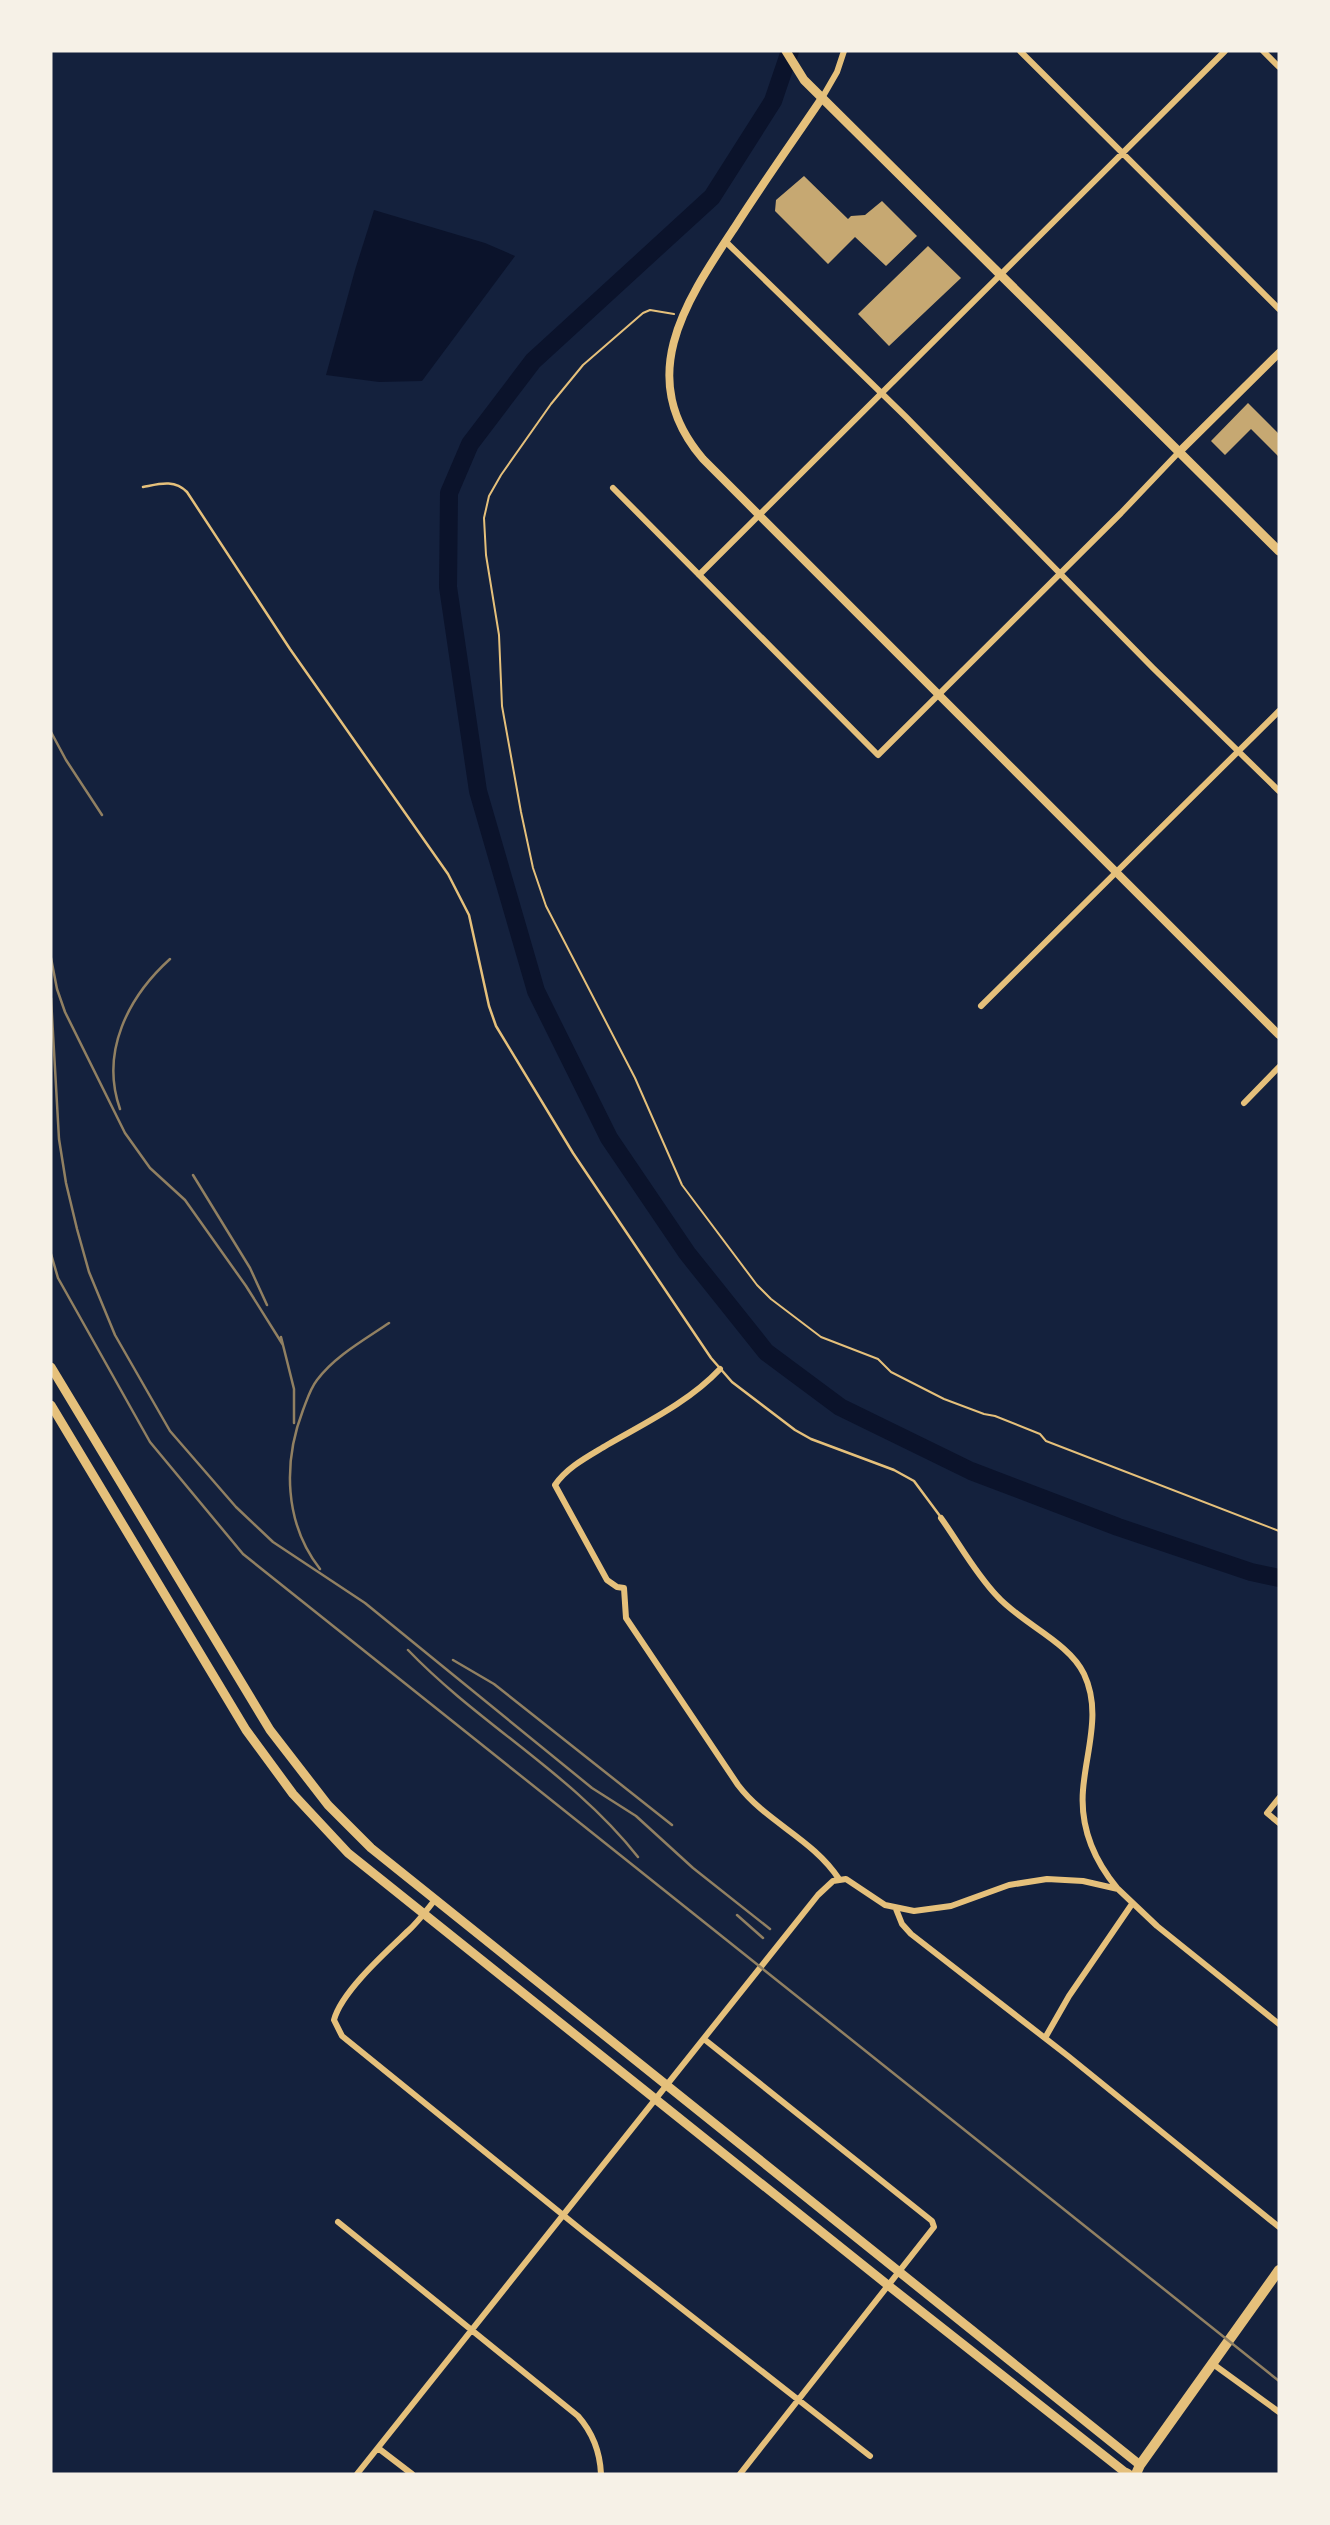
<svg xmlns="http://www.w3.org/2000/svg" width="1330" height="2525" font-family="'Roboto Serif',serif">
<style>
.water{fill:#0b132b}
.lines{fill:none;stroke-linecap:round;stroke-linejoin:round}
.river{stroke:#0b132b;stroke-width:18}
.building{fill:#c6a872}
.path{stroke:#e5c07b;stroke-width:2}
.service{stroke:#e5c07b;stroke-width:2.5}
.minor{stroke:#e5c07b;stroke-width:6}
.tertiary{stroke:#e5c07b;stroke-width:8}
.secondary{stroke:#e5c07b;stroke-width:9}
.primary{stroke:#e5c07b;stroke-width:10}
.rail{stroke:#918062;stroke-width:2.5}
</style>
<rect width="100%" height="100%" fill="#14213d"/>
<path class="water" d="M 374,210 L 485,243 L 515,256 L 422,381 L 379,382 L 326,375 L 355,270 Z"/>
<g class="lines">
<path class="river" d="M 790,51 L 773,101 L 712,197 L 533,361 L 470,444 L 449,493 L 448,587 L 478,791 L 536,991 L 609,1138 L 687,1253 L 766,1352 L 840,1407 L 971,1471 L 1118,1527 L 1251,1572 L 1279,1578"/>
</g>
<path class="building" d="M 804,176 L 848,219 L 851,216 L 865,215 L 882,201 L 917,236 L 886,266 L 855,237 L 828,264 L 775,211 L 776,200 Z
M 928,246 L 961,278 L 889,346 L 858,314 Z
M 1248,403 L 1279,434 L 1279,457 L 1251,429 L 1225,455 L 1211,441 Z"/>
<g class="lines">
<path class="path" d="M 674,314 L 650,310 L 643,313 L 583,365 L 551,404 L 501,475 L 489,496 L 484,518 L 486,555 L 499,635 L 502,706 L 521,812 L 533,868 L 546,906 L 635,1078 L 682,1185 L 757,1285 L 771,1299 L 821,1337 L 878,1359 L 891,1372 L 944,1399 L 984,1414 L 995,1416 L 1040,1434 L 1046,1441 L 1279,1531"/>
<path class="service" d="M 143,487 C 159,484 174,479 187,492 L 290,649 L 448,874 L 469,915 L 489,1006 L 496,1026 L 573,1153 L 711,1358 L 732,1382 L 795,1430 L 811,1439 L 894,1470 L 914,1481 L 940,1516"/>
<path class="minor" d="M 1020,51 L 1279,309
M 1263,51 L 1279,67
M 822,98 L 837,72 L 844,51
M 725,241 L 905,416 L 1153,668 L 1279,791
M 613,488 L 878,755 L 1121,513 L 1179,452
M 699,575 L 1225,51
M 981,1006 L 1279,711
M 1244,1103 L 1279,1067
M 720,1369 C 689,1402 645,1423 607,1445 C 589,1456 567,1467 555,1485 L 607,1580 L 617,1587 L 624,1588 L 626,1618 L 738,1785 C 766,1822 813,1839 839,1879
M 941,1518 C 959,1543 975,1573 997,1596 C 1021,1623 1069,1642 1084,1674 C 1102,1712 1086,1751 1083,1790 C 1080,1827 1094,1860 1117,1888
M 1279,1798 L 1267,1813 L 1279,1823
M 434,1901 C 426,1911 418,1922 408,1931 C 387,1951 341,1992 334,2020 L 342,2036 L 584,2232 L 870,2456
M 896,1909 L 902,1924 L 911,1934 L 1068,2056 L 1279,2227
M 1045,2038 L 1069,1996 L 1132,1904
M 704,2039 L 932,2221 L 934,2227 L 740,2474
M 338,2222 L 578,2416 C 593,2433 600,2451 601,2474
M 1213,2364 L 1279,2412
M 378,2448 L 412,2474
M 357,2474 L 818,1895 L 833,1881 L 846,1879 L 885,1905 L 914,1911 L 951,1906 L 1009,1885 L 1047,1879 L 1083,1881 L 1118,1889 L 1157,1926 L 1279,2024"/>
<path class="tertiary" d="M 822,98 C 793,141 763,183 735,227 C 686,301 633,377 703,459 L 1279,1035
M 1179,452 L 1279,353"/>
<path class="secondary" d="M 786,51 L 804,80 L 1279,551
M 51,1367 L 270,1730 L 328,1805 L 371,1848 L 1140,2465
M 51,1405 L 246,1730 L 293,1794 L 348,1853 L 889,2286 L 1126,2473"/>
<path class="primary" d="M 1126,2473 L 1128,2474
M 1136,2474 L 1140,2465 L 1279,2270"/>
<path class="rail" d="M 51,732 L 66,760 L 102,815
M 51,958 L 57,989 L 65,1012 L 125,1133 L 150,1168 L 185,1200 L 246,1286 L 283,1345
M 51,998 L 59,1139 L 66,1183 L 77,1229 L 89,1272 L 115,1335 L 170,1431 L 236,1507 L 273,1542 L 365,1603 L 592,1788 L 636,1816 L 693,1868 L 770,1929
M 120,1109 C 100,1052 128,997 170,959
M 193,1175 L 250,1268 L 267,1305
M 51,1254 L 58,1278 L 150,1442 L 243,1554 L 1279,2381
M 281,1337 L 294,1389 L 294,1423
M 320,1569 C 284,1523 283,1462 303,1410 C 307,1400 310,1389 317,1380 C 335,1356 364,1340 389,1323
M 408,1650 C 480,1725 574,1775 638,1857
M 453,1660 L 494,1684 L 672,1825
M 737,1915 L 763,1938"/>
</g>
<rect width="1330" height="2525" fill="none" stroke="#f6f1e7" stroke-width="105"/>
</svg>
